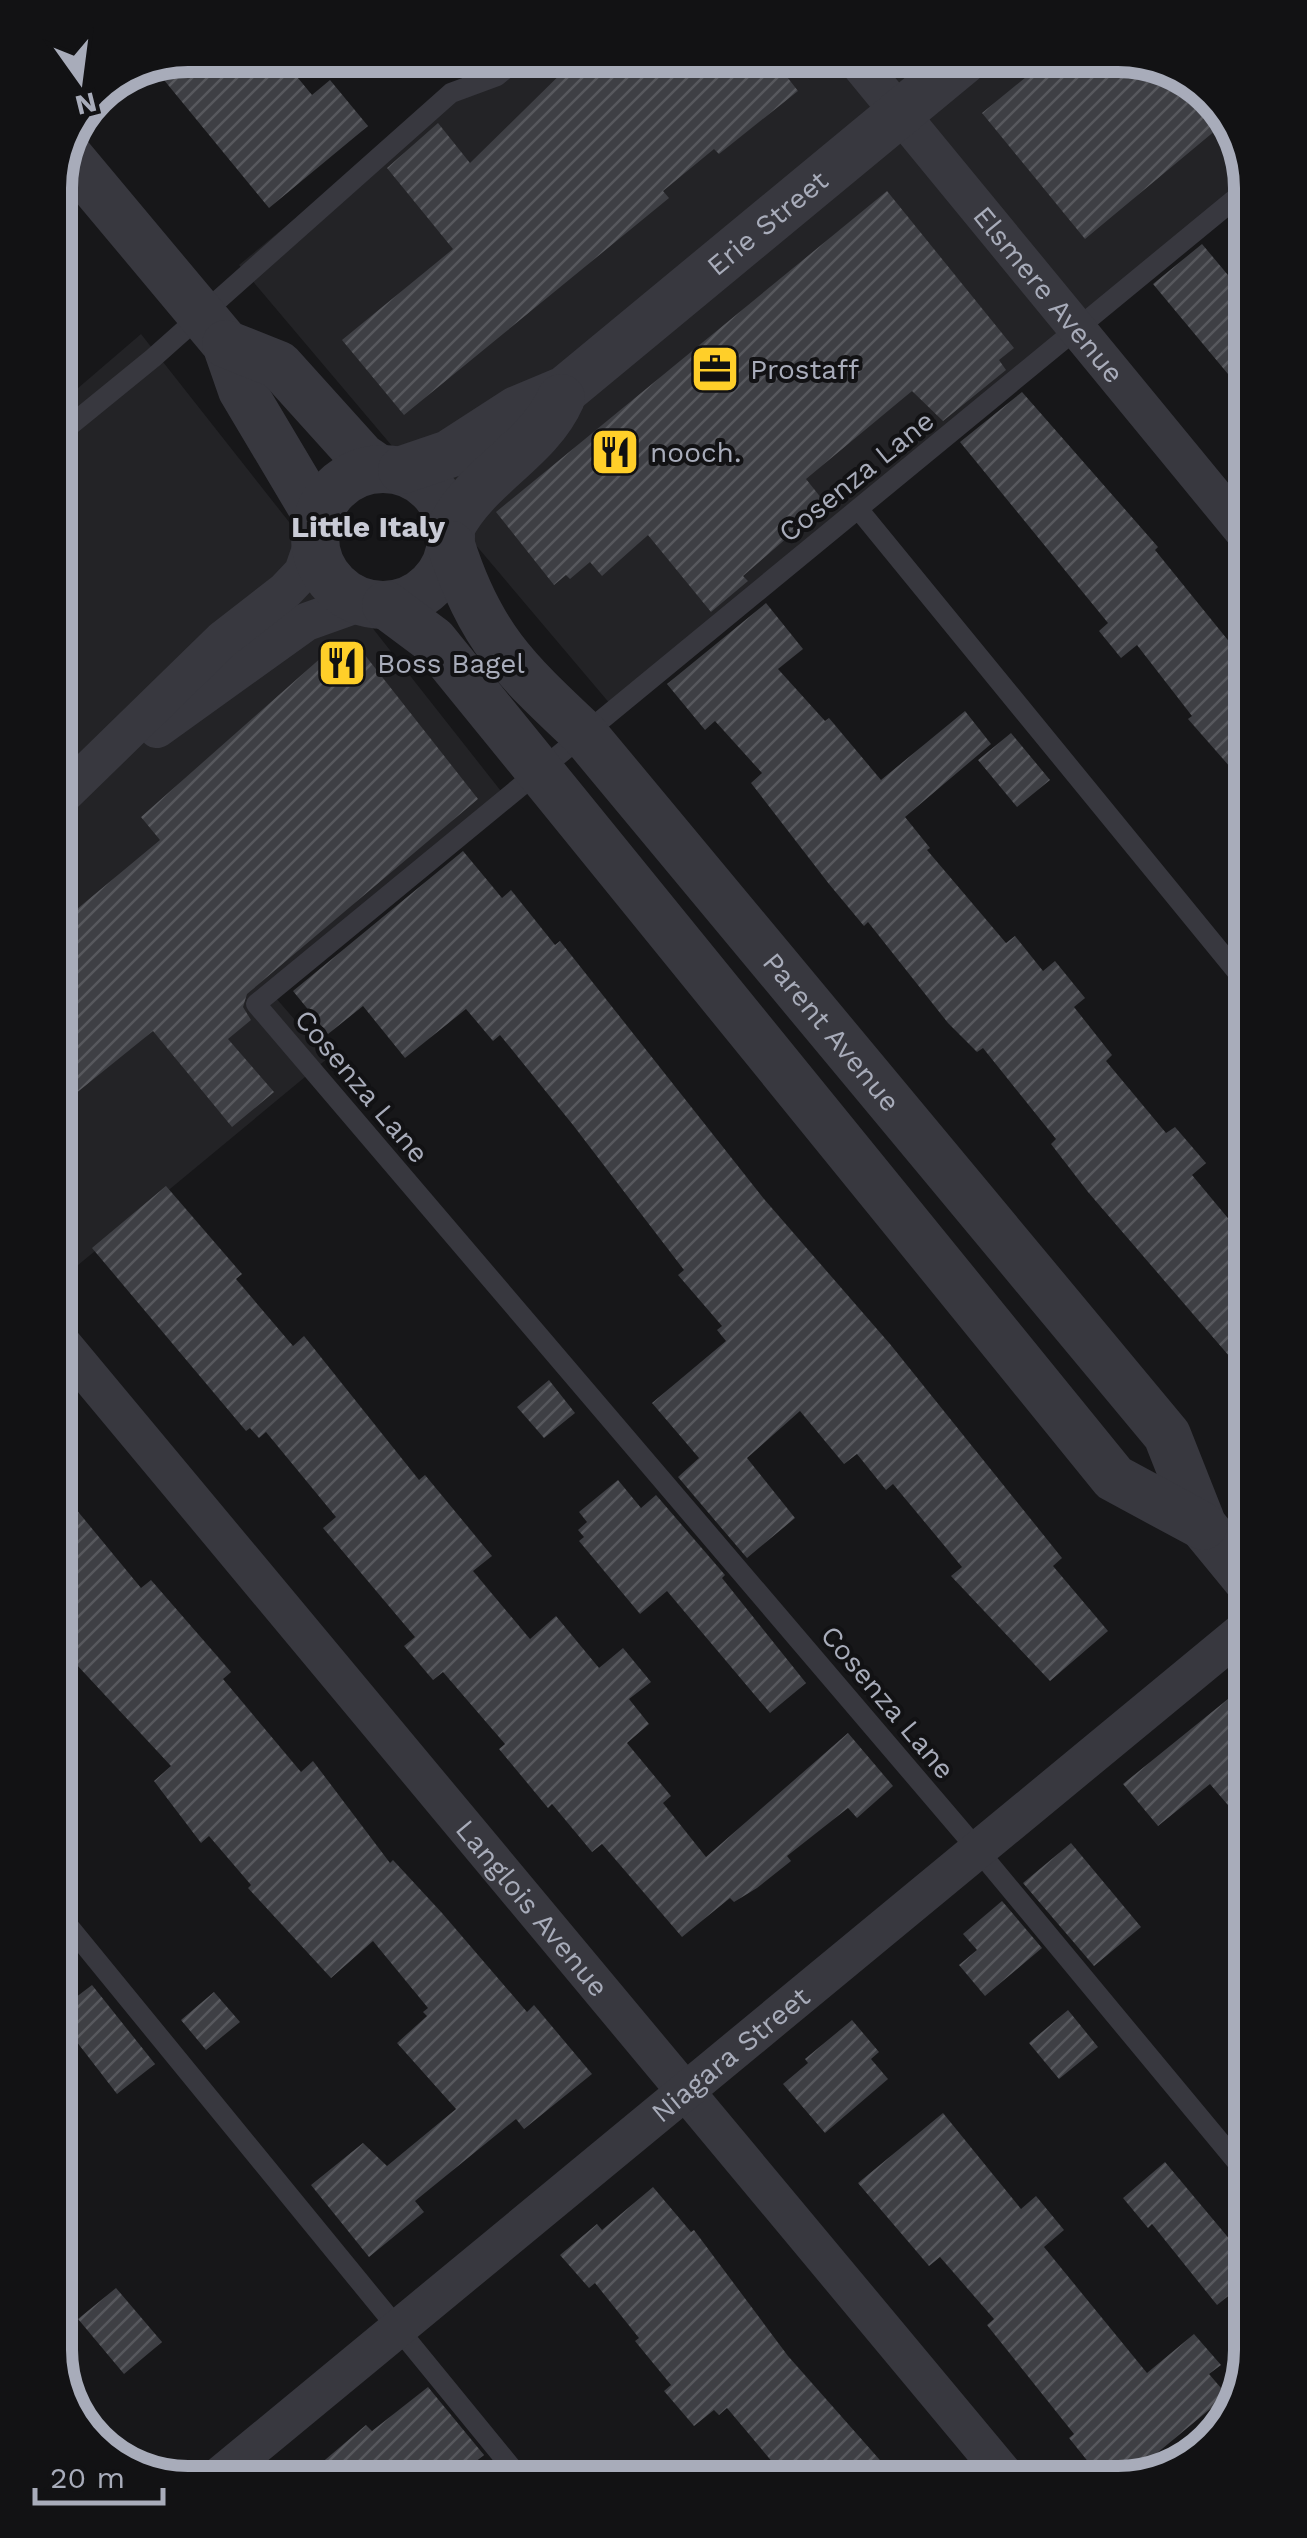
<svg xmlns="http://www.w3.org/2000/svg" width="1307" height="2538" font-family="'Work Sans',sans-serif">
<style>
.built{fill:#232326}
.building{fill:url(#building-hatch)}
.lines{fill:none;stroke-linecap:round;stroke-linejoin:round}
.service{stroke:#38383f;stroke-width:20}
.minor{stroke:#38383f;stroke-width:38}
.tertiary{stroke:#38383f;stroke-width:48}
.labels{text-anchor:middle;stroke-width:8;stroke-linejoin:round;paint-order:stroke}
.street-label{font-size:28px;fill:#a8acba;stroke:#121214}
.poi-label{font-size:28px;fill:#a8acba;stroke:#121214;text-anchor:start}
.neighbourhood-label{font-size:30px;font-weight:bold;fill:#c9cbd6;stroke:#121214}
.rim{fill:none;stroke:#a8acba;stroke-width:12}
</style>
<defs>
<pattern id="building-hatch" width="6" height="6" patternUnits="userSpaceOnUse" patternTransform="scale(2.5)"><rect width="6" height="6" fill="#3e3f44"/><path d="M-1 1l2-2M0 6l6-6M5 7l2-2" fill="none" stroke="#57585d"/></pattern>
</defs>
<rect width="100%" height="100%" fill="#171719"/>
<path class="built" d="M 493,55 L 1128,55 L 1199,82 L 1242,138 L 1242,184 L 611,705 L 239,265 Z
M 141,334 L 508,800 L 275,997 L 328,1058 L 60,1280 L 56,407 Z"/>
<path class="building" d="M 189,55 L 279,55 L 312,95 L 330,80 L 368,126 L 269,208 L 155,69 Z
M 580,55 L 770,55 L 798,91 L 719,154 L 714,149 L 663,191 L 669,198 L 404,415 L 342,340 L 453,249 L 387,168 L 438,123 L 470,163 Z
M 1053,55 L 1128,55 L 1199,82 L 1228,120 L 1085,239 L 982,113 Z
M 887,191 L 1014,348 L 999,360 L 1006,370 L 943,421 L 912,391 L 806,479 L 826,504 L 743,576 L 748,581 L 711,612 L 648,535 L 602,576 L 590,562 L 570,579 L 566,575 L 554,585 L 496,512 Z
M 1202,244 L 1243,293 L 1243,392 L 1153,284 Z
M 1022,392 L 1158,547 L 1155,550 L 1244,660 L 1245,784 L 1188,719 L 1192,716 L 1137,645 L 1121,658 L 1099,631 L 1108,623 L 960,442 Z
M 766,603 L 803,649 L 778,669 L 825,721 L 829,718 L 881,780 L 965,711 L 991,744 L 905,817 L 930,848 L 927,850 L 1006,943 L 1015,936 L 1043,971 L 1055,961 L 1085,998 L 1074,1007 L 1112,1055 L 1106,1061 L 1166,1133 L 1175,1127 L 1206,1163 L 1192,1175 L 1247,1241 L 1248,1378 L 1088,1192 L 1051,1144 L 1056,1139 L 983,1048 L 977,1052 L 948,1023 L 868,922 L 864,926 L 829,884 L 751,783 L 762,773 L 715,721 L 705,730 L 667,684 Z
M 340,641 L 357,645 L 478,799 L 247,994 L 243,1007 L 251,1020 L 228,1039 L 274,1092 L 232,1127 L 153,1031 L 59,1107 L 59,924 L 160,840 L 141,817 Z
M 1011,733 L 1050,780 L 1017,807 L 978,760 Z
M 463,851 L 502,898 L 511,890 L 555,945 L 560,941 L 764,1199 L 890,1344 L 1062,1558 L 1053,1566 L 1108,1631 L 1050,1681 L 951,1576 L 962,1567 L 893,1484 L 886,1490 L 857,1454 L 844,1464 L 800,1411 L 747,1458 L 795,1518 L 747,1558 L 678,1477 L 699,1458 L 652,1403 L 726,1341 L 717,1330 L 722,1326 L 678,1275 L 684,1270 L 573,1125 L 500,1035 L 493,1041 L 466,1009 L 405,1058 L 363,1006 L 328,1034 L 293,991 Z
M 166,1186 L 242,1274 L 236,1279 L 293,1346 L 304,1336 L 419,1480 L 425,1475 L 492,1556 L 473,1571 L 530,1639 L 556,1616 L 599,1668 L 623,1648 L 651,1682 L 629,1699 L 649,1724 L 627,1743 L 671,1796 L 663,1803 L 706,1857 L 848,1733 L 893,1786 L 857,1818 L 848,1808 L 787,1856 L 791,1861 L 757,1888 L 734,1902 L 730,1898 L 682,1937 L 602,1844 L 592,1852 L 552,1804 L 548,1808 L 499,1749 L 505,1744 L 443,1672 L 433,1680 L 404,1646 L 415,1637 L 323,1528 L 336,1517 L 266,1432 L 259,1438 L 250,1428 L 246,1431 L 92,1248 Z
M 549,1380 L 575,1413 L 544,1438 L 517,1407 Z
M 618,1480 L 641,1508 L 656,1495 L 725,1575 L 722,1578 L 806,1683 L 770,1713 L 667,1591 L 640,1614 L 579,1541 L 584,1537 L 578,1530 L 587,1522 L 579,1512 Z
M 61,1491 L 141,1588 L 151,1580 L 231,1672 L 223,1679 L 301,1772 L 313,1761 L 390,1863 L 393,1860 L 442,1913 L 527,2012 L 534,2005 L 592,2074 L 524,2129 L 516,2119 L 415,2201 L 424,2212 L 369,2257 L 311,2185 L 363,2143 L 387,2166 L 456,2109 L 397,2043 L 427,2016 L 423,2012 L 428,2008 L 373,1941 L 331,1978 L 248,1888 L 251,1885 L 209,1836 L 201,1843 L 154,1781 L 171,1766 L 62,1649 Z
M 1228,1699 L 1249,1725 L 1250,1831 L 1210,1784 L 1158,1826 L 1123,1784 Z
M 1071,1843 L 1141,1927 L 1094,1966 L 1023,1883 Z
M 1002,1901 L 1042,1948 L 985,1996 L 959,1965 L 977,1950 L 963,1934 Z
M 92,1985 L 155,2064 L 117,2094 L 63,2024 L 63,2007 Z
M 214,1992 L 240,2022 L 206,2050 L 181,2020 Z
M 1068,2010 L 1098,2047 L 1059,2079 L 1029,2043 Z
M 852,2020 L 879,2052 L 871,2059 L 888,2079 L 825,2133 L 783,2084 L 808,2063 L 805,2059 Z
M 943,2113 L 1021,2209 L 1036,2196 L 1064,2230 L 1044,2247 L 1147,2373 L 1194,2334 L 1221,2365 L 1209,2374 L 1227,2395 L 1133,2473 L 1098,2474 L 1069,2438 L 1074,2434 L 987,2325 L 994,2319 L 940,2257 L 929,2266 L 858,2183 Z
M 1165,2162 L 1252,2266 L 1252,2277 L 1217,2305 L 1152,2224 L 1148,2228 L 1123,2198 Z
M 653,2187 L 691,2232 L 694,2230 L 788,2356 L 894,2476 L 785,2477 L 727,2408 L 719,2415 L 714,2410 L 694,2426 L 664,2391 L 671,2385 L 635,2341 L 639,2338 L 595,2283 L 589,2288 L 560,2255 L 597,2224 L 602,2230 Z
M 116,2288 L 162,2342 L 124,2374 L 78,2319 Z
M 428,2387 L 484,2455 L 452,2480 L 299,2482 L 366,2425 L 372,2431 Z"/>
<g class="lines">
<path class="service" d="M 479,55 L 497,76
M 1242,193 L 256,1004 L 977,1849 L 1251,2179
M 56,437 L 153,358 L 451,93 L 497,76 L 523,55
M 859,510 L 1246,983
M 58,754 L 80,781
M 63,1919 L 521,2479"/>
<g class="minor">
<path id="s1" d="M 852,55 L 1244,532"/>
<path d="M 157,729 L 306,622 L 362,602"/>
<path d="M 58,800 L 222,640 L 285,591 L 303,572 L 314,540"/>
<path id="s2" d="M 60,1341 L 1005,2475"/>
<path id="s3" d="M 212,2482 L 1249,1626"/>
</g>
<g class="tertiary">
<path d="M 67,154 L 226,344 L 242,390 L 317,516"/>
<path d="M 226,344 L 279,365 L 362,457 L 378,468"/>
<circle cx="383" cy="537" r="68"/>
<path id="s4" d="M 402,470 L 449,454 L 517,410 L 565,390 L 970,55"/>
<path d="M 451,527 C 478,475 538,450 561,398"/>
<path id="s5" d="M 451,545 C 480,637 516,670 584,734 L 1167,1435 L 1203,1526 L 1249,1582"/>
<path d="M 386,605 L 433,640 L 1114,1478 L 1203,1526"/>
</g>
</g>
<defs>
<g id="office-square" transform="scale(2.5)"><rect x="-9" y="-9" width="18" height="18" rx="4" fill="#ffcf29" stroke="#121214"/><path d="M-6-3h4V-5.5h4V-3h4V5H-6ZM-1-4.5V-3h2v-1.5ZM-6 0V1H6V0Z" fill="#111"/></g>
<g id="restaurant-square" transform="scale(2.5)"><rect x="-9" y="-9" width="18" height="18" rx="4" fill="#ffcf29" stroke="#121214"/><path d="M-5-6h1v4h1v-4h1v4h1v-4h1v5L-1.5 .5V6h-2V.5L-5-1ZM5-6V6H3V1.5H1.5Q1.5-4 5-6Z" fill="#111"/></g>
</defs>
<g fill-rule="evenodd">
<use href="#office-square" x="715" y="369"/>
<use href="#restaurant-square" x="615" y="452"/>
<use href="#restaurant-square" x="342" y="663"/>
</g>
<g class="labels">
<g class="street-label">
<text dy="10" stroke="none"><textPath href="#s4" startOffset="445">Erie Street</textPath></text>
<text dy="10" stroke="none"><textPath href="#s1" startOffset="310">Elsmere Avenue</textPath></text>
<text transform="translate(856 476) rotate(-39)" y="10">Cosenza Lane</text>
<text dy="10" stroke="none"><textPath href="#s5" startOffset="622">Parent Avenue</textPath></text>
<text transform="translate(362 1086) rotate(50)" y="10">Cosenza Lane</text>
<text transform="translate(888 1702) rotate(50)" y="10">Cosenza Lane</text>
<text dy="10" stroke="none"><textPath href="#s2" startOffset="738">Langlois Avenue</textPath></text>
<text dy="10" stroke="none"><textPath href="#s3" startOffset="672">Niagara Street</textPath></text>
</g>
<g class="poi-label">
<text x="750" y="379">Prostaff</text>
<text x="650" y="462">nooch.</text>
<text x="377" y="673">Boss Bagel</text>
</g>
<g class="neighbourhood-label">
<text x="368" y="537">Little Italy</text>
</g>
</g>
<path d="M0 0H1307V2538H0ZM188 72H1118A116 116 0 0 1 1234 188V2350A116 116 0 0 1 1118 2466H188A116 116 0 0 1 72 2350V188A116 116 0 0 1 188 72Z" fill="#121214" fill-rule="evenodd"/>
<path class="rim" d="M188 72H1118A116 116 0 0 1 1234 188V2350A116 116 0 0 1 1118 2466H188A116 116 0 0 1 72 2350V188A116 116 0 0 1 188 72Z"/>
<g transform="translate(80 80) rotate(166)" stroke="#121214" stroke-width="8" paint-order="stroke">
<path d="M0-8L18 38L0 25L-18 38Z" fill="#a8acba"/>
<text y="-15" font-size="28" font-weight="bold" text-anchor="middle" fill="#a8acba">N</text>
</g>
<path d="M35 2488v15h128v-15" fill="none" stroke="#a8acba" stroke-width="5"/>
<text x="50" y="2488" font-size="30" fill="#a8acba" stroke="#121214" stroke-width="8" paint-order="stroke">20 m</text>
</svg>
